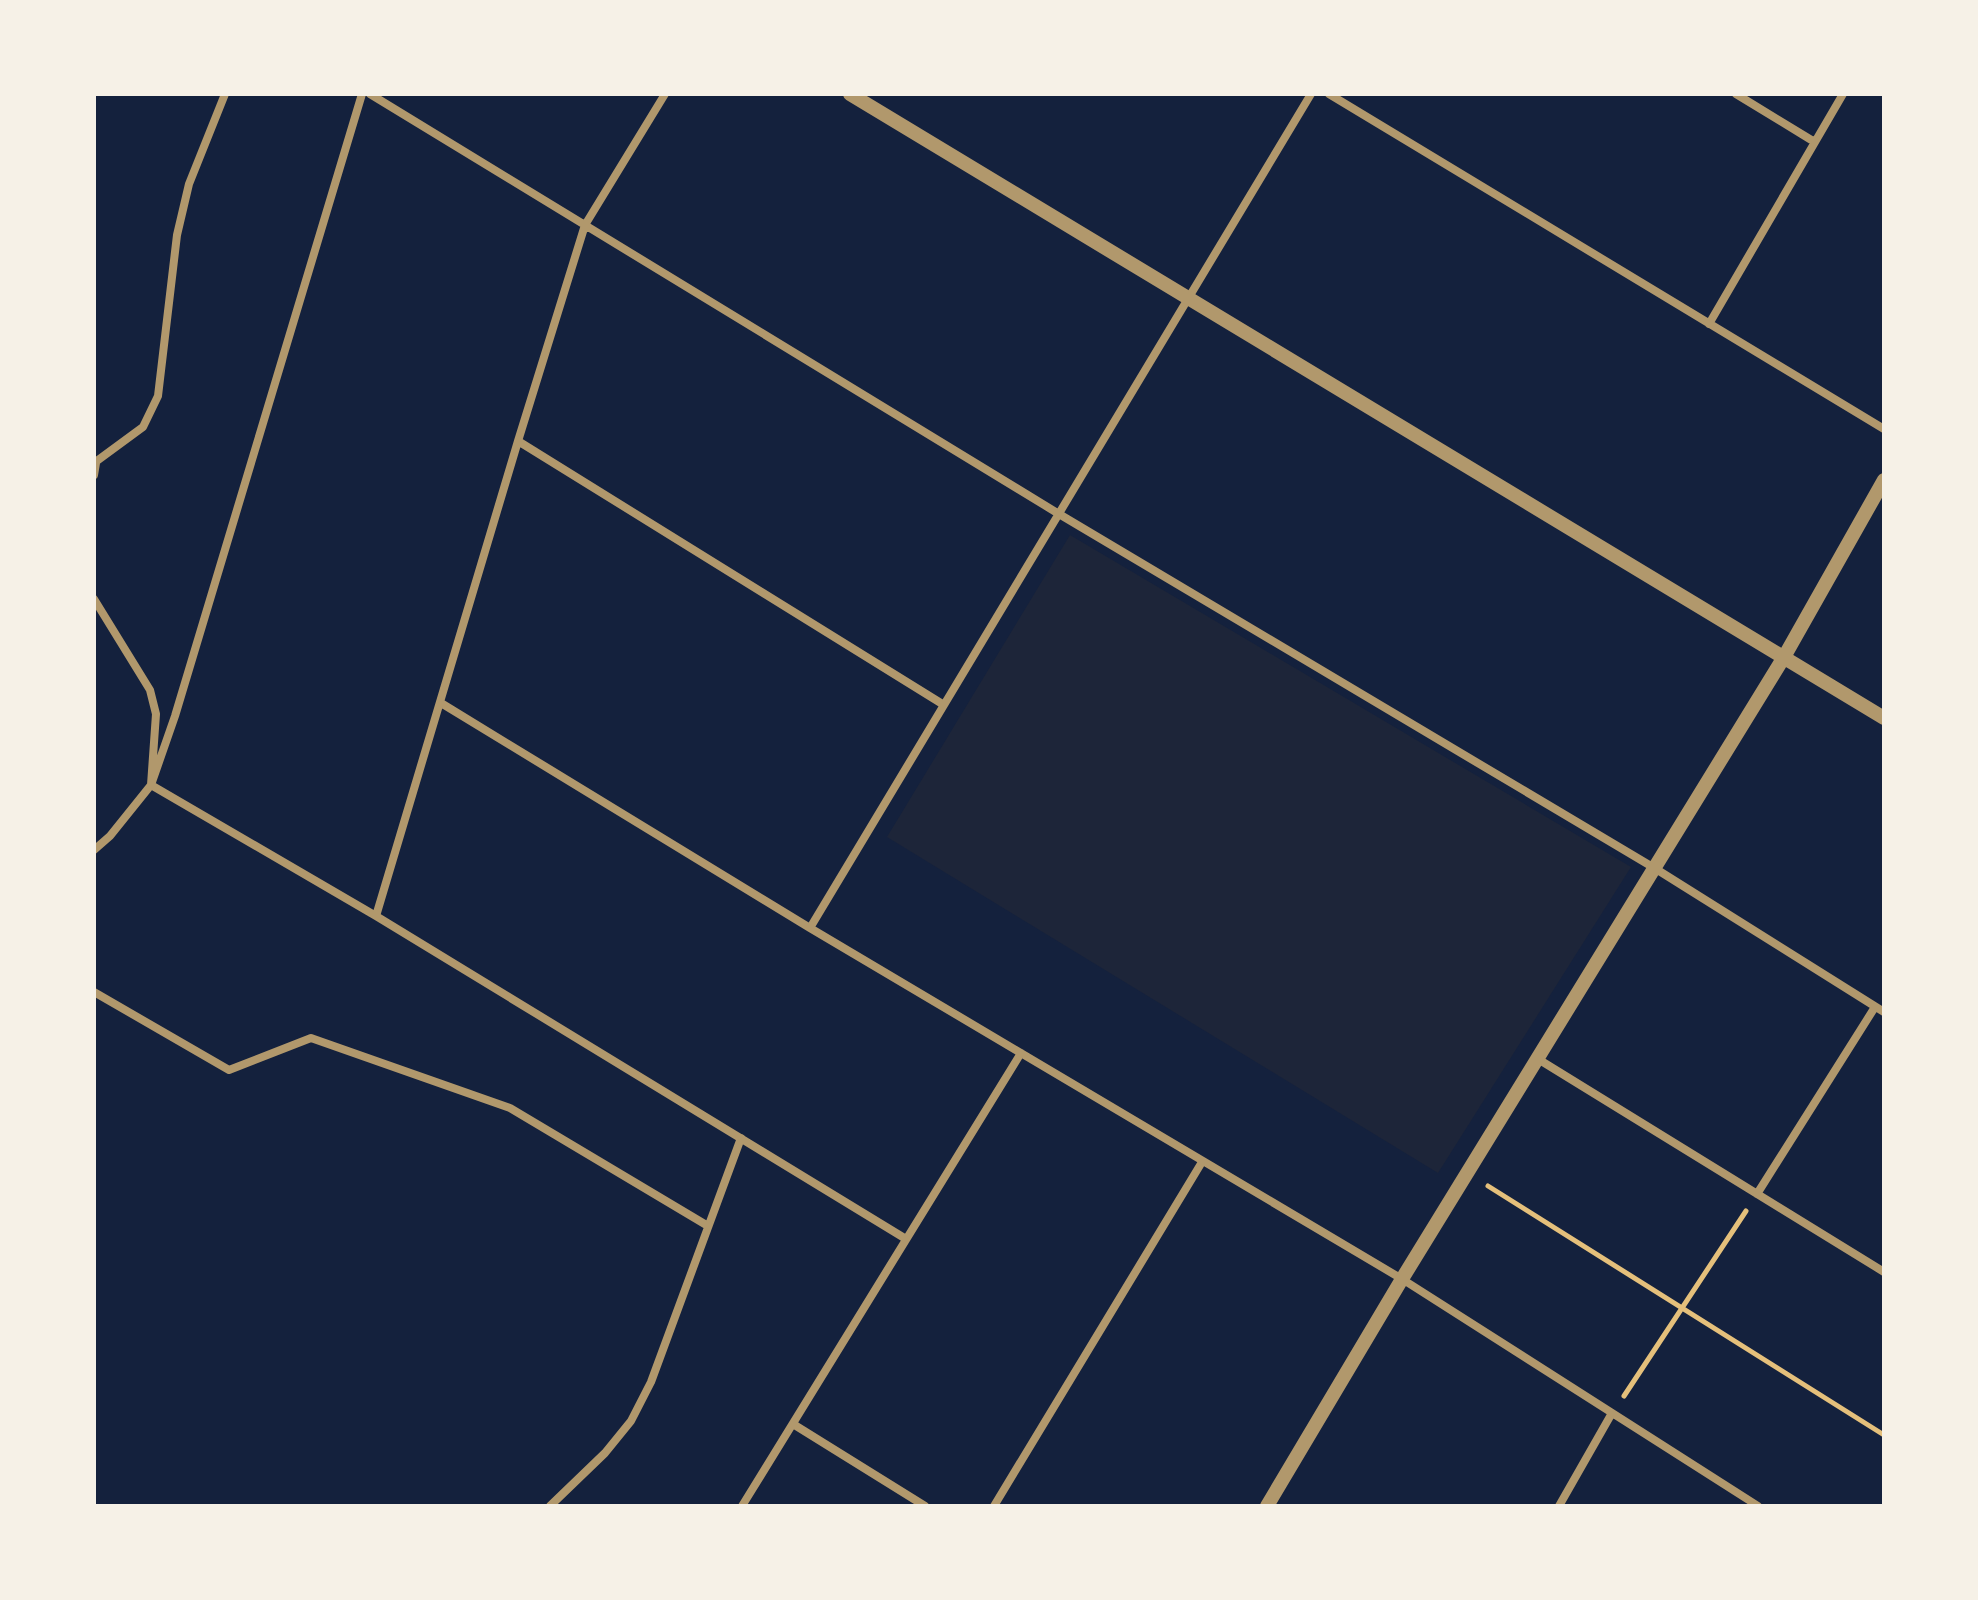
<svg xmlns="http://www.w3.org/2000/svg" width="1978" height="1600" font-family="Signika,sans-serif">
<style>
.green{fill:#1d2539}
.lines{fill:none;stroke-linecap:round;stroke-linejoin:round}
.path{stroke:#e5c07b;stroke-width:5}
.minor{stroke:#b1986c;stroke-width:8}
.tertiary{stroke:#b1986c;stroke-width:14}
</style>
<rect width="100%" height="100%" fill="#14213d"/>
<path class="green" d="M 1070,535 L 1631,867 L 1438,1173 L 887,837 Z"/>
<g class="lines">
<path class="path" d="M 1488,1186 L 1884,1435
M 1624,1396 L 1746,1211"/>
<path class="minor" d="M 370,94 L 1059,514 L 1656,869 L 1884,1012
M 1329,94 L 1884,429
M 1736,94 L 1813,141
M 1709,324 L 1843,94
M 518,441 L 944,705
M 94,463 L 143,427 L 158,396 L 177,235 L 189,184 L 225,94
M 94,475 L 96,463
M 94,599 L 150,690 L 156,714 L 151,785 L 376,916 L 906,1239
M 441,703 L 810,928 L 1402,1279 L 1758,1506
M 94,850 L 110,836 L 151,785 L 175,716 L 362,94
M 376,916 L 518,441 L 585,225 L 665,94
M 810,928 L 1311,94
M 94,992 L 229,1070 L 311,1038 L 510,1108 L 708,1226
M 1538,1059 L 1884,1272
M 1757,1194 L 1875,1007
M 793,1424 L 925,1506
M 550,1506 L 605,1453 L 631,1421 L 651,1382 L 741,1138
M 742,1506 L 1021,1053
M 994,1506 L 1202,1162
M 1559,1506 L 1612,1413"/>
<path class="tertiary" d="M 850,94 L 1884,718
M 1267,1506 L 1402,1279 L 1784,657 L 1884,480"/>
</g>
<rect width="1978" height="1600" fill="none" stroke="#f6f1e7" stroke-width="192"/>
</svg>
